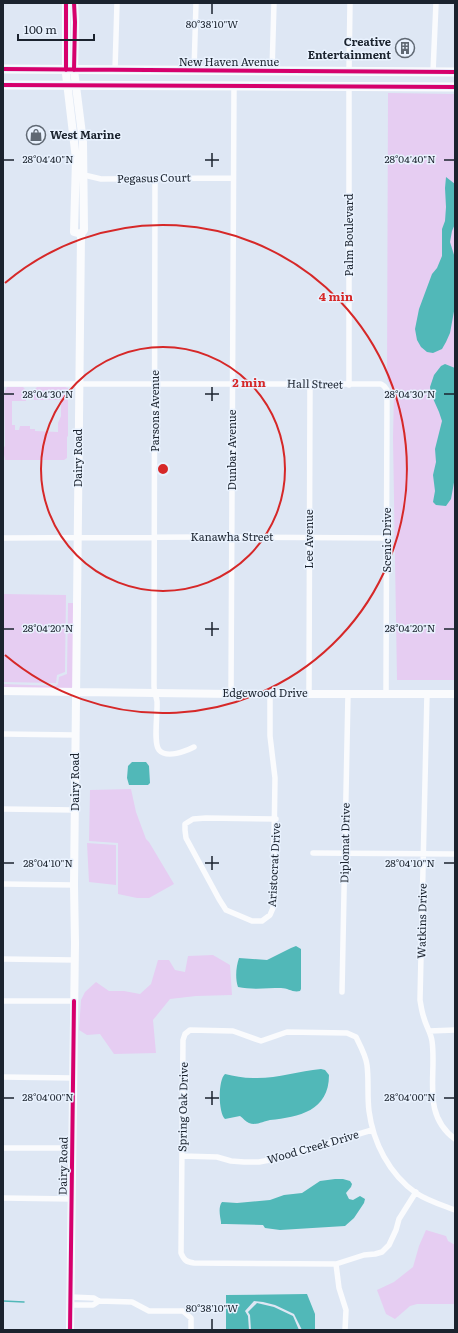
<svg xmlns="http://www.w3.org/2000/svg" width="458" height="1333" font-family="Literata,serif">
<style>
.green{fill:#e6cdf2}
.water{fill:#51b8b8}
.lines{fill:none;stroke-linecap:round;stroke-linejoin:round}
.stream{stroke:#51b8b8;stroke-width:1.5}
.street{stroke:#fafbfd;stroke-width:5.5}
.secondary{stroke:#fafbfd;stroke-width:8}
.primary{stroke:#fafbfd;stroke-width:9}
.cycleway-casing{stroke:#e9f2fe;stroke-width:6}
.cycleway{stroke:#d6006c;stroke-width:4}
.ticks{fill:none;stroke:#1b232e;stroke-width:1.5}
.ring{fill:none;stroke:#d62828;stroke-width:2}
.labels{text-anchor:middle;stroke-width:3;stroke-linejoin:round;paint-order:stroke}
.poi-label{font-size:11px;font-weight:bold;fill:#1b232e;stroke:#e9f2fe;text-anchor:end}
.street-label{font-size:11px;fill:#1b232e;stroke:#e9f2fe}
.ticks-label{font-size:10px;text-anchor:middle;fill:#1b232e;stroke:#e9f2fe;stroke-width:3;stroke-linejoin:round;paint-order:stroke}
.centre{fill:#d62828;stroke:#e9f2fe;stroke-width:2}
.ring-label{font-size:12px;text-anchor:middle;font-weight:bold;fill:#d62828;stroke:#e9f2fe;stroke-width:3;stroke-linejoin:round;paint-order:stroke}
</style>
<rect width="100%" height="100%" fill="#dee7f4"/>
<path class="green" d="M 388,93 L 455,94 L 455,680 L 397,680 L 393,438 L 394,393 L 387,379 Z
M 7,387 L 23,387 L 26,390 L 26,401 L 12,401 L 12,425 L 15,425 L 15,430 L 19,430 L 20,426 L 30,426 L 30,429 L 35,429 L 35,431 L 58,432 L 58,423 L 61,416 L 61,400 L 34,400 L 34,390 L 37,387 L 65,387 L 68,388 L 68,436 L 67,437 L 67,458 L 64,460 L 5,460 L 3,448 L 5,446 L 4,393 Z
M 3,594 L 66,595 L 65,672 L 57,675 L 56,683 L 3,682 Z
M 68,603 L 73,603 L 73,689 L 3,688 L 3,684 L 56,686 L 58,684 L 59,677 L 67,674 Z
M 131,789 L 136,812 L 146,839 L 149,842 L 174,884 L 149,898 L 137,898 L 118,894 L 118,843 L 89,841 L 90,790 Z
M 87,843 L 116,845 L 116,885 L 89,882 Z
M 213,955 L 230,965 L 232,995 L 196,996 L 170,999 L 153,1020 L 156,1053 L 114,1054 L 100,1034 L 87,1035 L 79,1030 L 81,1000 L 85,992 L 96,982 L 109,991 L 124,991 L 140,994 L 151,984 L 158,960 L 169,960 L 175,970 L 185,972 L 188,956 Z
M 426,1230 L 446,1236 L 448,1241 L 455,1245 L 455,1304 L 417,1304 L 410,1306 L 395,1319 L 386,1314 L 377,1290 L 394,1282 L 413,1267 L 419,1246 Z"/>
<path class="water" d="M 446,177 L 455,184 L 455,224 L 452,231 L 450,242 L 455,258 L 455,306 L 450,333 L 446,342 L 442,349 L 433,353 L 427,352 L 421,347 L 417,340 L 415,329 L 419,309 L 432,274 L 437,268 L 442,256 L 442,229 L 445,221 L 446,207 L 445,188 Z
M 445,364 L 455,368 L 455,477 L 451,499 L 446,506 L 436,505 L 433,502 L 435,491 L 433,475 L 436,462 L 435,449 L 442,421 L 439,412 L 431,394 L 430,387 L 434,375 L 441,366 Z
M 132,762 L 146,762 L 149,766 L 150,783 L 148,785 L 129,785 L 127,778 L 128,766 Z
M 296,946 L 301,949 L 301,989 L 300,991 C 293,993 288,988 281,988 C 267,988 252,990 238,987 C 235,978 236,967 239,958 L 267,960 L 291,948 Z
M 321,1069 L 325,1070 L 329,1075 C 329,1111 299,1117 270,1120 C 264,1121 256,1126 249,1123 C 246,1122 243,1118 240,1116 L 225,1119 C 218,1112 218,1080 225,1074 C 234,1076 243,1078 253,1078 C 276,1079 298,1071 321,1069 Z
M 335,1179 L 343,1179 L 350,1181 L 352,1184 L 351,1187 L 346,1193 L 349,1199 L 353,1200 L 360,1196 L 365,1199 L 364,1203 L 354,1218 L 345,1226 L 280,1230 L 265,1228 L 263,1225 L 226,1224 L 221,1224 L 221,1222 C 220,1216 218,1207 222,1202 L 237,1203 L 270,1200 L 284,1195 L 302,1193 L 320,1181 Z
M 307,1294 L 315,1314 L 315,1330 L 302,1330 L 294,1314 L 275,1305 L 263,1302 L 254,1301 L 245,1311 L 248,1316 L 249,1330 L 226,1330 L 226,1295 Z
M 257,1303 L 274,1307 L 293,1316 L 299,1330 L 251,1330 L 250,1315 L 248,1312 Z"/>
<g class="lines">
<path class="stream" d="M 3,1301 L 24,1302"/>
<path class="street" d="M 115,70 L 117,3
M 194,71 L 196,3
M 272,71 L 274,3
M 349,71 L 350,3
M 433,72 L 436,3
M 349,86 L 349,385
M 80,174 L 101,179 L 233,178
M 155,178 L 154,686 C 154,691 156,696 157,701 C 158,711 153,743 159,750 C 167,759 186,751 194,747
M 3,384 L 381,384 L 384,386 L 387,390 L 386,694
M 3,538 L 206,537 L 387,538
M 231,694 L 234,86
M 270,694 L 270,736 L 275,778 L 273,908 L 270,915 L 262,921 L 252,921 L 226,910 L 219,899 L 186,838 L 185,830 L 185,824 L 193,819 L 206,818 L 276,819
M 309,694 L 310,384
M 427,694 L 420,1000 C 421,1006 422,1013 424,1018 C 426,1026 431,1033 432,1041 C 437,1076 421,1114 455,1139
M 3,734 L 75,735
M 3,809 L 75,810
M 313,853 L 455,854
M 3,884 L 74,885
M 3,959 L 74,960
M 342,992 L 348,694
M 3,1001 L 74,1001
M 429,1031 L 455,1030
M 3,1077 L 73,1078
M 3,1148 L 72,1148
M 182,1156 L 217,1157 L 231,1161 L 244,1162 L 259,1162 L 275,1159 L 372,1130
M 416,1192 L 399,1219 L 396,1230 L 389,1245 L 382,1252 L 375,1254 L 364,1255 L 336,1264 L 194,1263 C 186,1262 184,1260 181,1253 L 183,1040 L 185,1034 L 190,1030 L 233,1031 L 261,1041 L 287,1032 L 347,1033 L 356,1037 C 360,1045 366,1056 367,1065 C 369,1080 367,1095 369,1111 C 373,1142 389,1174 416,1193 C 428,1201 442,1205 455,1210
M 3,1198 L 72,1199
M 336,1264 L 339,1288 L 346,1310 L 345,1330
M 71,1297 L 94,1298 L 99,1301 L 132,1302 L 149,1311 L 183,1311 L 191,1318 L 191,1330
M 71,1305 L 93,1305 L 99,1301"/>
<path class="secondary" d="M 66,3 L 66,74 L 76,159 L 74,232 L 81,234
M 3,691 L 231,694 L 455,694
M 70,1330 L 75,943 L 74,885 L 81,234 L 84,230 L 83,142 L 74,70 L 75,22 L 74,3"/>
<path class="primary" d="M 3,69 L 455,72
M 3,85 L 455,87"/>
<g class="cycleway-casing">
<path id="cycleway" d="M 74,3 L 75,22 L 74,70
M 3,69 L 455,72
M 66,70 L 66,3
M 3,85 L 455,87
M 70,1330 L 74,1001"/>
</g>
<use href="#cycleway" class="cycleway"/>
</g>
<path class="ticks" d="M 212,4 L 212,14M 212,153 L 212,167M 4,160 L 14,160M 205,160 L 219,160M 444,160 L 454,160M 212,387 L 212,401M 4,394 L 14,394M 205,394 L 219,394M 444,394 L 454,394M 212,622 L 212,636M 4,629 L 14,629M 205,629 L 219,629M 444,629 L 454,629M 212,856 L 212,870M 4,863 L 14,863M 205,863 L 219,863M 444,863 L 454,863M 212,1091 L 212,1105M 4,1098 L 14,1098M 205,1098 L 219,1098M 444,1098 L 454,1098M 212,1319 L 212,1329"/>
<g class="ring">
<circle cx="163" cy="469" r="122"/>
<path d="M5 283A244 244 0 1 1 5 655"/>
</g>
<defs>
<g id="building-ring" transform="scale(1)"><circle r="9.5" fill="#e9f2fe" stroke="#5f6873" stroke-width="1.5"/><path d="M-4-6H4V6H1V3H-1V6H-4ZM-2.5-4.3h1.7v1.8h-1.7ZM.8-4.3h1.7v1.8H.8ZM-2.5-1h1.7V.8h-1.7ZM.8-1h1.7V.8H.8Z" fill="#5f6873"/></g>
<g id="shop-ring" transform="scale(1)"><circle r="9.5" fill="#e9f2fe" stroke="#5f6873" stroke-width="1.5"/><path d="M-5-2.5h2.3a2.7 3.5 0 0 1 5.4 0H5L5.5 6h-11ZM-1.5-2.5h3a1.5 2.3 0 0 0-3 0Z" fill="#5f6873"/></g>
</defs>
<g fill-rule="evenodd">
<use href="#building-ring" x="405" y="48"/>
<use href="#shop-ring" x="36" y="135"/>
</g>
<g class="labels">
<g class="poi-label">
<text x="391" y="46">Creative<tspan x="391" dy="13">Entertainment</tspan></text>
<text x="50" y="139" text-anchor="start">West Marine</text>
</g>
<g class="street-label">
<text x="229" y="66">New Haven Avenue</text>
<text transform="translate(154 178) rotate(-1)" y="4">Pegasus Court</text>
<text transform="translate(349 235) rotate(-90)" y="4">Palm Boulevard</text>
<text transform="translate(315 384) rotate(1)" y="4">Hall Street</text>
<text transform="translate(155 411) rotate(-90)" y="4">Parsons Avenue</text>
<text transform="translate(232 450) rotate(-90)" y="4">Dunbar Avenue</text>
<text transform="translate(78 458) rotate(-90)" y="4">Dairy Road</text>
<text x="232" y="541">Kanawha Street</text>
<text transform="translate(309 539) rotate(-90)" y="4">Lee Avenue</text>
<text transform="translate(387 540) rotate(-90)" y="4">Scenic Drive</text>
<text x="265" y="697">Edgewood Drive</text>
<text transform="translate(75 782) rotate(-90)" y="4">Dairy Road</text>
<text transform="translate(345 843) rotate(-89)" y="4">Diplomat Drive</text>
<text transform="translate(274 865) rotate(-87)" y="4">Aristocrat Drive</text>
<text transform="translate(422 921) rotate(-89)" y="4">Watkins Drive</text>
<text transform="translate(183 1107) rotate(-89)" y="4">Spring Oak Drive</text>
<text transform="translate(313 1147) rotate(-16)" y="4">Wood Creek Drive</text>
<text transform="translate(63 1166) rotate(-89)" y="4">Dairy Road</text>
</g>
</g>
<g class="ticks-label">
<text x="212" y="28">80°38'10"W</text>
<text x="48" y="163">28°04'40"N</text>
<text x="410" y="163">28°04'40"N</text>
<text x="48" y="398">28°04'30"N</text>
<text x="410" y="398">28°04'30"N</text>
<text x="48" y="632">28°04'20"N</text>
<text x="410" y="632">28°04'20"N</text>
<text x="48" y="867">28°04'10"N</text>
<text x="410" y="867">28°04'10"N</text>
<text x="48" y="1101">28°04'00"N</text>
<text x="410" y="1101">28°04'00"N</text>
<text x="212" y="1312">80°38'10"W</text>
</g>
<circle cx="163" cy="469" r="6" class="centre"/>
<g class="ring-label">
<text x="336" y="301">4 min</text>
<text x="249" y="387">2 min</text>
</g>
<rect width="458" height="1333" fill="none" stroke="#1b232e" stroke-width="8"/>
<path d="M18 34v6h76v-6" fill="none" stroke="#1b232e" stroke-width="2"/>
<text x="24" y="34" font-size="12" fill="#1b232e" stroke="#e9f2fe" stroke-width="3" paint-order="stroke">100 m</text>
</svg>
